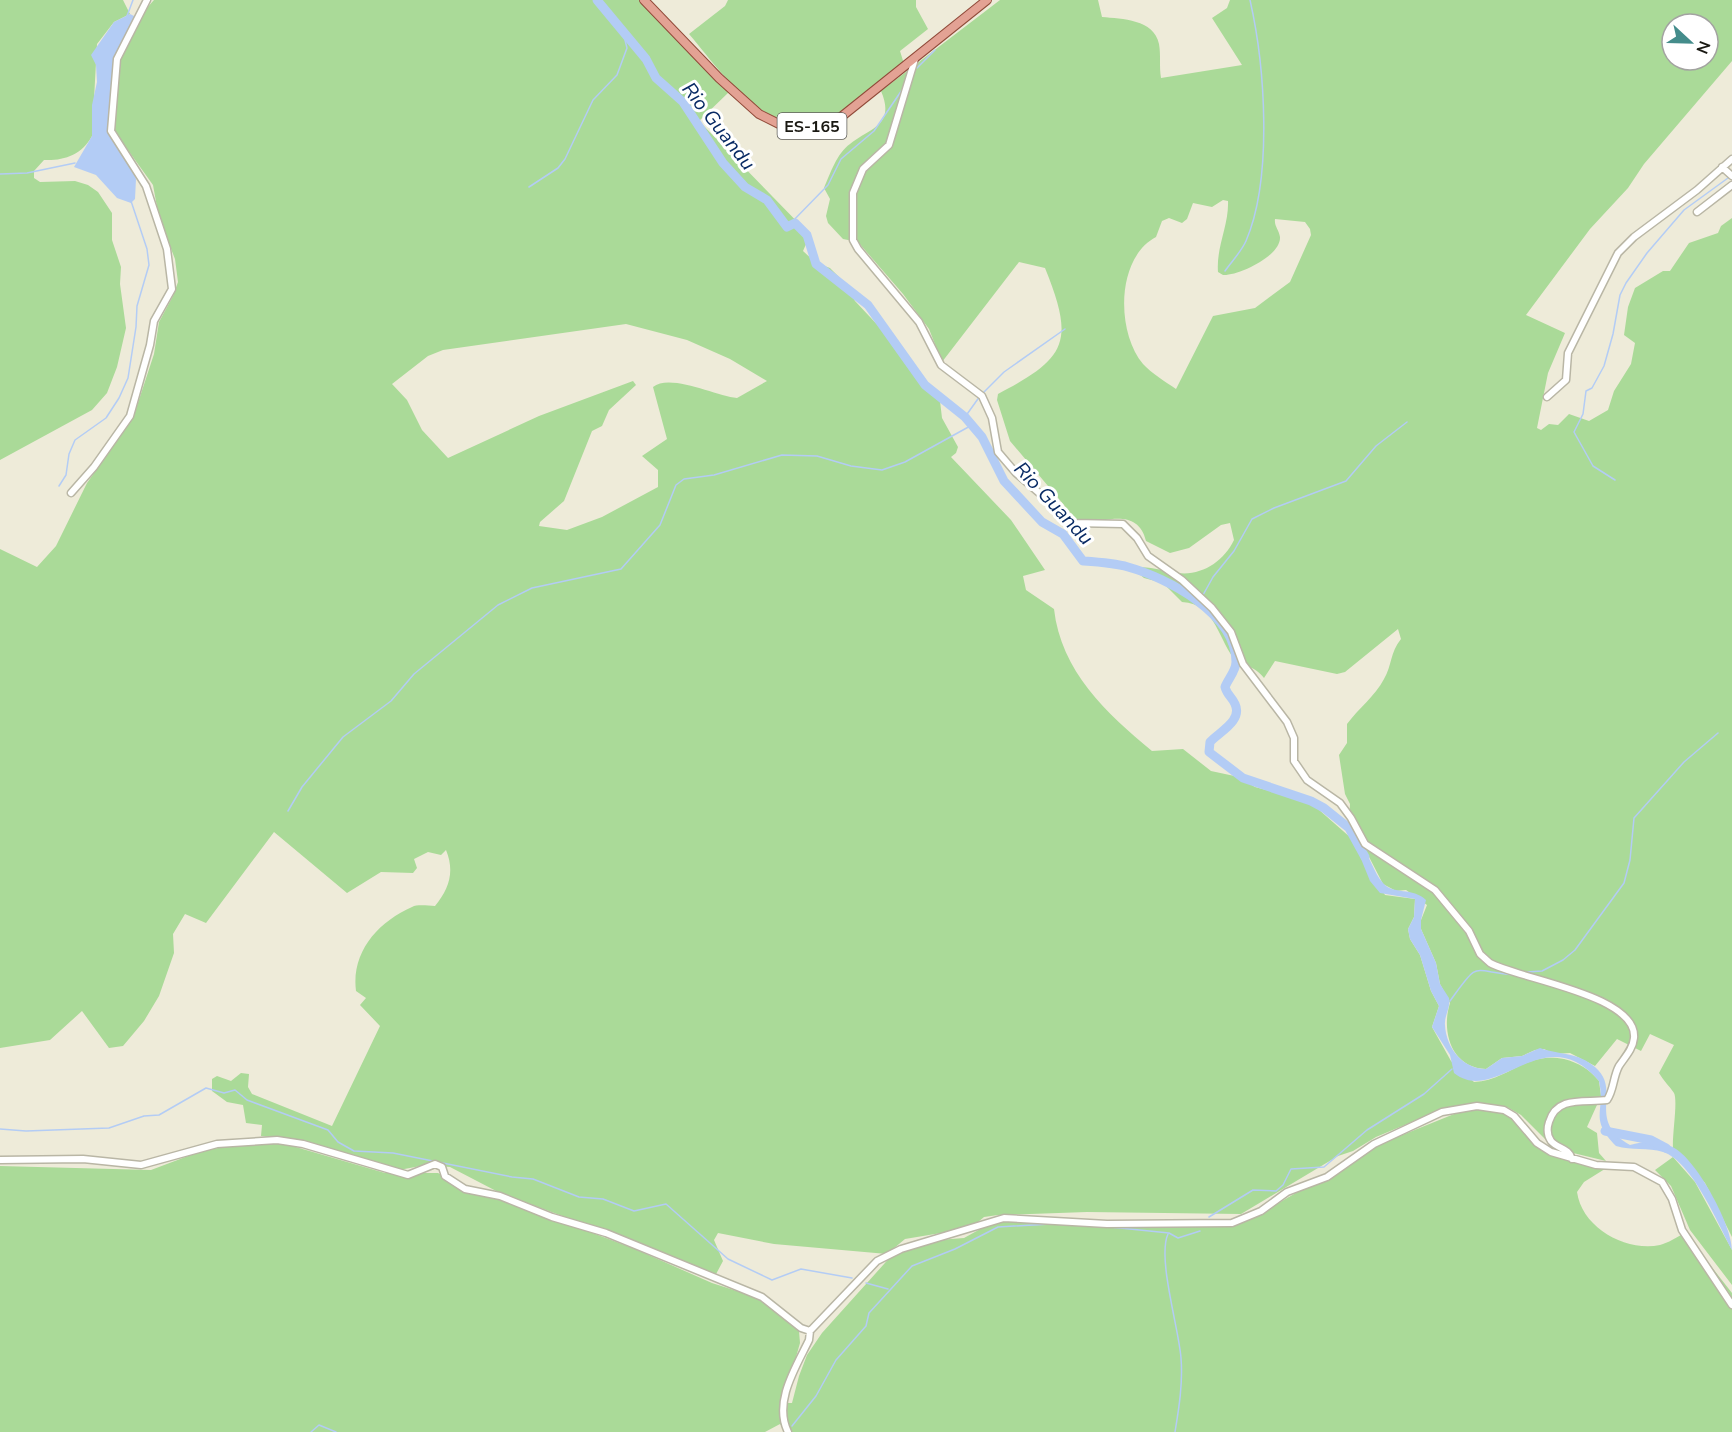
<svg xmlns="http://www.w3.org/2000/svg" width="1732" height="1432" font-family="'Nunito Sans',sans-serif">
<style>
.green{fill:#aada98;fill-rule:evenodd}
.water{fill:#b3ccf5}
.lines{fill:none;stroke-linecap:round;stroke-linejoin:round}
.stream{stroke:#b3ccf5;stroke-width:1.5}
.river{stroke:#b3ccf5;stroke-width:9}
.minor-casing{stroke:#b9b6a5;stroke-width:9}
.major-casing{stroke:#904a39;stroke-width:10}
.minor{stroke:#fff;stroke-width:6}
.major{stroke:#e3a294;stroke-width:8}
.labels{text-anchor:middle;stroke-width:6;stroke-linejoin:round;paint-order:stroke}
.shield{fill:#fff;stroke:#5f5e5a;stroke-width:1.5}
.shield-label{font-size:16px;font-weight:bold;fill:#1a1913}
.water-label{font-size:20px;font-style:italic;fill:#082a64;stroke:#fff}
</style>
<rect width="100%" height="100%" fill="#eeebd9"/>
<path class="green" d="M 0,0 L 123,0 L 130,14 L 114,22 L 97,44 L 92,136 C 82,155 63,161 44,160 L 34,171 L 34,178 L 40,182 L 75,181 L 88,185 L 98,192 L 112,213 L 112,240 L 121,267 L 120,284 L 126,328 L 117,367 L 107,393 L 92,410 L 0,460 Z
M 154,0 L 645,0 L 729,92 L 699,121 L 810,235 L 803,251 L 816,263 L 830,268 L 843,281 L 855,301 L 900,349 L 915,376 L 940,401 L 942,418 L 958,447 L 956,453 L 951,457 L 1011,520 L 1045,570 L 1023,576 L 1026,590 L 1054,609 C 1061,671 1106,713 1152,751 L 1183,749 L 1211,771 L 1239,777 L 1255,787 L 1309,801 L 1351,838 L 1385,895 L 1415,899 L 1414,917 L 1408,929 L 1410,939 L 1420,955 L 1431,991 L 1439,1006 L 1432,1027 L 1451,1061 L 1474,1082 C 1508,1081 1525,1051 1564,1059 C 1579,1063 1589,1069 1599,1081 L 1601,1096 L 1587,1127 L 1597,1133 L 1599,1153 L 1606,1161 L 1565,1151 L 1551,1145 L 1521,1115 L 1507,1107 L 1471,1103 L 1443,1109 L 1376,1137 L 1353,1151 L 1338,1156 L 1241,1214 L 1087,1212 L 998,1215 L 984,1217 L 971,1228 L 905,1239 L 887,1254 L 774,1244 L 718,1233 L 714,1240 L 723,1261 L 715,1276 L 674,1257 L 500,1193 L 450,1167 L 426,1165 L 399,1170 L 286,1139 L 261,1136 L 262,1125 L 246,1123 L 243,1105 L 227,1102 L 212,1091 L 212,1079 L 217,1076 L 231,1081 L 241,1073 L 249,1074 L 248,1087 L 252,1094 L 332,1126 L 380,1026 L 360,1005 L 366,998 L 356,991 C 351,952 378,922 412,907 C 418,904 428,906 435,906 C 449,889 455,872 446,850 L 441,855 L 428,852 L 414,859 L 417,868 L 413,873 L 381,872 L 347,893 L 274,832 L 206,923 L 185,914 L 173,934 L 174,953 L 159,996 L 144,1021 L 123,1046 L 109,1048 L 82,1011 L 50,1040 L 0,1048 L 0,549 L 37,567 L 56,546 L 87,483 L 133,418 L 154,354 L 159,322 L 173,296 L 178,282 L 175,259 L 159,218 L 153,185 L 120,139 L 109,132 L 115,57 L 138,18 ZM 626,324 L 687,340 L 730,359 L 767,381 L 737,398 C 716,396 670,373 653,387 L 667,439 L 642,456 L 658,470 L 658,487 L 602,517 L 567,530 L 539,526 L 540,522 L 564,501 L 592,431 L 602,426 L 609,410 L 636,385 L 633,381 L 539,416 L 448,458 L 422,430 L 407,400 L 392,384 L 428,356 L 443,350 Z
M 728,0 L 916,0 L 916,7 L 928,29 L 900,51 L 904,64 C 882,83 860,106 833,117 C 768,144 725,76 689,34 L 725,6 Z
M 1000,0 L 1098,0 L 1102,17 C 1122,19 1154,19 1159,44 C 1161,55 1159,67 1161,78 L 1242,65 L 1212,18 L 1227,8 L 1230,0 L 1732,0 L 1732,61 L 1644,164 L 1628,188 L 1590,229 L 1526,315 L 1565,333 L 1548,373 L 1537,428 L 1541,430 L 1549,424 L 1558,425 L 1569,414 L 1589,421 L 1608,410 L 1614,391 L 1631,364 L 1635,343 L 1624,335 L 1628,307 L 1635,288 L 1663,271 L 1670,271 L 1689,243 L 1718,233 L 1721,226 L 1732,218 L 1732,1237 L 1705,1183 L 1673,1148 C 1672,1135 1678,1101 1674,1093 C 1670,1087 1663,1080 1659,1073 L 1674,1045 L 1650,1034 L 1641,1051 L 1617,1039 L 1595,1066 L 1570,1053 L 1554,1054 L 1544,1049 L 1535,1050 L 1522,1056 L 1502,1058 L 1486,1069 C 1451,1068 1441,1031 1450,1003 L 1440,984 L 1436,963 L 1421,929 L 1421,920 L 1427,905 L 1406,890 L 1396,891 L 1383,884 L 1367,853 L 1361,846 L 1349,821 L 1350,804 L 1345,794 L 1339,755 L 1347,743 L 1347,724 C 1359,708 1375,696 1384,679 C 1392,666 1390,652 1401,639 L 1398,629 L 1345,672 L 1337,674 L 1275,661 L 1264,678 C 1253,664 1242,667 1237,662 C 1218,642 1217,604 1182,602 L 1163,583 L 1144,578 L 1132,568 C 1150,565 1161,571 1178,573 C 1202,576 1224,561 1234,540 L 1230,523 L 1221,525 L 1189,548 L 1170,553 L 1146,541 C 1139,511 1111,518 1088,524 L 1075,518 L 1010,441 L 997,400 L 998,394 C 1067,358 1075,342 1045,268 L 1019,262 L 942,362 L 929,329 L 903,294 L 858,242 L 843,239 L 828,223 L 826,216 L 830,199 L 824,188 C 830,174 837,153 850,144 C 869,128 896,126 881,91 ZM 1672,24 L 1708,24 L 1708,60 L 1672,60 ZM 1223,200 L 1228,201 C 1229,225 1216,247 1218,272 L 1223,275 C 1238,276 1281,256 1280,237 C 1279,230 1274,226 1275,219 L 1305,222 L 1310,229 L 1311,235 L 1290,282 L 1255,308 L 1213,316 L 1176,389 C 1166,382 1151,373 1143,364 C 1116,332 1116,258 1156,237 L 1162,221 L 1169,218 L 1182,223 L 1187,219 L 1193,203 L 1212,207 Z
M 1469,1108 L 1505,1112 L 1548,1148 L 1608,1167 L 1584,1182 L 1577,1192 C 1582,1228 1626,1252 1660,1245 C 1668,1243 1677,1237 1685,1233 L 1732,1293 L 1732,1432 L 788,1432 L 780,1424 L 765,1432 L 0,1432 L 0,1166 L 151,1170 L 204,1150 L 262,1142 L 282,1143 L 385,1173 L 438,1173 L 475,1192 L 545,1215 L 635,1249 L 712,1283 L 774,1303 L 796,1322 L 799,1331 L 800,1343 L 785,1396 L 787,1403 L 792,1403 L 799,1376 L 807,1355 L 822,1333 L 893,1254 L 938,1240 L 964,1238 L 995,1221 L 1011,1218 L 1114,1224 L 1212,1225 L 1258,1215 L 1380,1144 Z
M 1673,1157 L 1695,1182 L 1732,1250 L 1732,1285 L 1690,1230 L 1671,1186 L 1655,1170 Z"/>
<path class="water" d="M 130,14 L 138,18 L 115,57 L 109,132 L 133,172 L 136,179 L 135,199 L 131,203 L 117,198 L 96,175 L 74,167 L 92,136 L 92,105 L 97,82 L 96,65 L 91,55 L 114,22 Z
M 1361,846 C 1371,857 1373,872 1383,883 C 1393,895 1413,887 1426,900 L 1421,920 L 1421,929 L 1436,963 L 1440,984 L 1449,998 C 1451,1007 1444,1016 1445,1025 C 1446,1048 1463,1069 1486,1069 L 1502,1058 L 1522,1056 L 1540,1048 C 1559,1055 1578,1052 1595,1067 C 1623,1091 1585,1120 1630,1145 C 1645,1141 1662,1140 1676,1149 C 1698,1163 1732,1225 1732,1250 C 1718,1224 1692,1161 1663,1152 C 1648,1147 1632,1151 1616,1146 C 1588,1117 1606,1113 1599,1081 C 1544,1016 1497,1107 1454,1073 L 1450,1055 L 1432,1027 L 1439,1006 L 1431,991 L 1420,955 L 1410,939 L 1408,929 L 1414,917 L 1415,899 L 1380,893 L 1370,881 L 1357,849 Z"/>
<g class="lines">
<path class="stream" d="M 127,16 L 133,0
M 917,68 L 935,50
M 0,174 L 27,173 L 75,163
M 529,187 L 558,168 L 565,159 L 593,100 L 617,75 L 627,48 L 624,36
M 787,227 L 828,185 L 841,159 L 874,131 L 904,87
M 1225,271 C 1232,261 1241,252 1246,241 C 1273,178 1265,66 1250,0
M 983,393 L 1004,372 L 1065,329
M 965,417 L 980,396
M 1615,480 L 1593,466 L 1574,432 L 1583,414 L 1586,391 L 1592,388 L 1604,366 L 1613,334 L 1620,295 L 1626,283 L 1647,253 L 1684,210 L 1728,178
M 59,486 L 66,475 L 69,454 L 75,440 L 106,418 L 119,398 L 128,378 L 136,327 L 137,306 L 149,265 L 147,249 L 131,201
M 1203,595 L 1213,577 L 1234,551 L 1252,519 L 1274,508 L 1346,481 L 1376,446 L 1407,422
M 288,811 L 302,787 L 343,737 L 391,701 L 414,674 L 498,605 L 532,588 L 621,569 L 660,525 L 676,485 L 684,479 L 714,475 L 782,455 L 817,456 L 851,466 L 882,470 L 905,462 L 972,425
M 1527,972 L 1542,971 L 1563,960 L 1575,950 L 1624,883 L 1630,860 L 1634,818 L 1684,762 L 1718,733
M 1450,1001 C 1480,960 1469,971 1514,975
M 0,1129 L 26,1131 L 109,1128 L 144,1116 L 159,1115 L 206,1088 L 224,1093 L 235,1090 L 247,1100 L 328,1130 L 338,1142 L 354,1151 L 393,1153 L 512,1177 L 533,1179 L 579,1197 L 603,1199 L 634,1211 L 666,1204 L 728,1259 L 772,1280 L 801,1269 L 852,1278
M 1209,1217 L 1253,1190 L 1276,1191 L 1283,1185 L 1291,1169 L 1324,1167 L 1367,1130 L 1424,1094 L 1452,1069
M 1110,1227 L 1169,1233 L 1178,1238 L 1200,1231
M 1168,1234 C 1157,1258 1179,1329 1181,1358 C 1183,1383 1179,1408 1175,1432
M 866,1283 L 888,1289
M 792,1426 L 816,1396 L 836,1360 L 866,1326 L 869,1313 L 912,1266 L 955,1249 L 998,1227 L 1051,1224
M 311,1432 L 319,1425 L 336,1432"/>
<path class="river" d="M 597,0 L 646,59 L 656,78 L 683,102 L 723,163 L 745,187 L 767,200 L 787,227 L 795,223 L 807,235 L 816,264 L 868,305 L 925,385 L 965,417 L 982,437 L 1004,481 L 1042,522 L 1063,534 L 1083,561 C 1098,562 1114,563 1128,567 C 1168,578 1236,614 1236,662 C 1236,671 1228,679 1225,687 C 1227,695 1232,697 1235,704 C 1243,721 1219,732 1210,742 L 1209,752 L 1243,778 L 1311,801 L 1324,808 L 1349,828 L 1365,857
M 1605,1131 L 1651,1140 L 1666,1148"/>
<g class="minor-casing">
<path id="minor" d="M 915,59 L 889,145 L 863,169 L 853,193 L 853,240 L 858,249 L 919,322 L 941,365 L 982,396 L 992,418 L 998,452 L 1016,473 L 1074,523 L 1123,524 L 1137,538 L 1148,556 L 1182,580 L 1212,608 L 1231,632 L 1243,664 L 1287,722 L 1294,738 L 1294,761 L 1307,780 L 1340,803 L 1351,818 L 1365,844 L 1435,890 L 1469,931 L 1480,954 L 1490,963 C 1519,979 1638,995 1634,1038 C 1633,1049 1625,1057 1619,1066 C 1613,1077 1614,1090 1607,1100 C 1585,1103 1557,1095 1549,1122 C 1547,1128 1547,1135 1551,1141 C 1558,1149 1569,1148 1572,1159
M 1722,167 L 1732,176
M 1697,212 L 1732,185
M 1547,397 L 1566,380 L 1568,353 L 1618,253 L 1634,237 L 1697,190 L 1732,159
M 71,493 L 94,467 L 130,416 L 150,345 L 154,321 L 172,289 L 167,249 L 146,186 L 111,131 L 117,59 L 147,0
M 0,1160 L 83,1159 L 141,1165 L 217,1144 L 277,1140 L 303,1144 L 408,1175 L 435,1164 L 442,1167 L 445,1176 L 465,1189 L 500,1196 L 552,1217 L 606,1233 L 762,1297 L 801,1328 L 810,1331 L 877,1261 L 901,1249 L 1004,1218 L 1107,1224 L 1232,1223 L 1261,1211 L 1287,1192 L 1327,1177 L 1374,1144 L 1442,1112 L 1477,1106 L 1504,1110 L 1514,1116 L 1537,1143 L 1551,1152 L 1596,1165 L 1634,1167 L 1662,1182 L 1672,1199 L 1682,1230 L 1732,1305
M 788,1432 C 773,1402 796,1367 809,1340 L 810,1331"/>
</g>
<g class="major-casing">
<path id="major" d="M 644,0 L 719,78 L 759,114 L 783,126 L 808,128 L 841,117 L 987,0"/>
</g>
<use href="#minor" class="minor"/>
<use href="#major" class="major"/>
</g>
<g class="labels">
<rect class="shield" x="777.5" y="113" width="69" height="26" rx="4.5"/>
<g class="shield-label">
<text x="812" y="132">ES-165</text>
</g>
<g class="water-label">
<text transform="translate(719 126) rotate(52)" y="7">Rio Guandu</text>
<text transform="translate(1054 503) rotate(47)" y="7">Rio Guandu</text>
</g>
</g>
<g transform="translate(1690 42) rotate(112)"><circle r="28" fill="#ffffff" stroke="#a3a3a1" stroke-width="1.5"/>
<path d="M0-4.5L10 22L0 15L-10 22Z" fill="#448c8b"/>
<text y="-9" font-size="16" font-weight="bold" text-anchor="middle" fill="#1a1913">N</text>
</g>
</svg>
